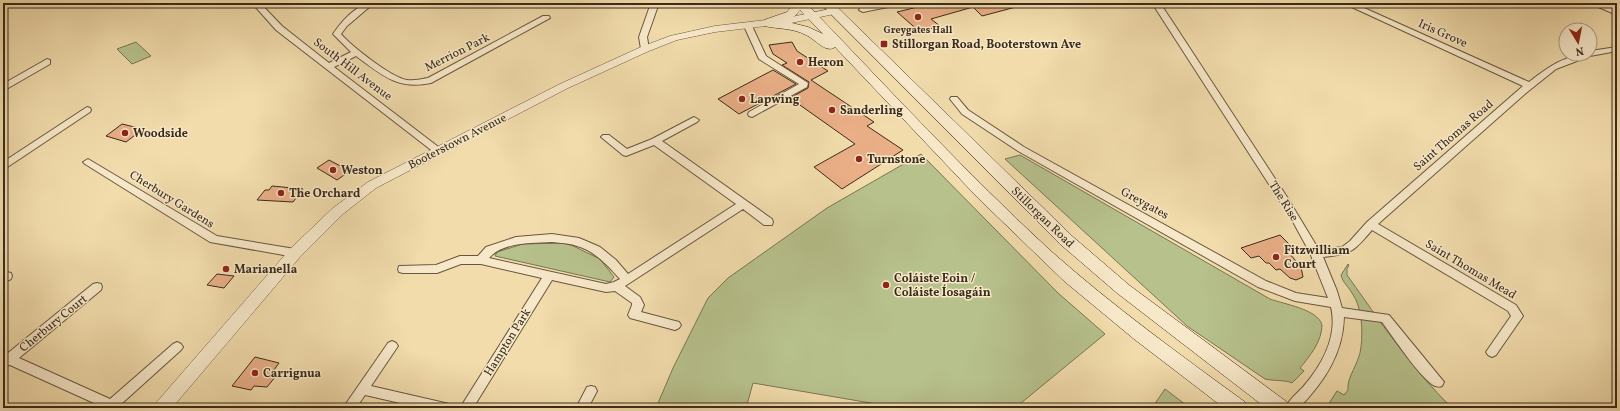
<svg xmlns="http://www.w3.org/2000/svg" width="1620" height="411" font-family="Vollkorn,serif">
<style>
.green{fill:#b7c18c;stroke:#787654}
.building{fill:#eaaf87;stroke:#3a2b1b}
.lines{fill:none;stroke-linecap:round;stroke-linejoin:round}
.minor-casing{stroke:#68573f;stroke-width:2}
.tertiary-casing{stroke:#68573f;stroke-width:1}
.secondary-casing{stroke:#3a2b1b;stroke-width:1}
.minor{fill:#f7e8c9;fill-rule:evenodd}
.tertiary{fill:#f7e8c9;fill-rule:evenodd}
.secondary{fill:#f7e8c9;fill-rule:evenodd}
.poi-dot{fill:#8f2418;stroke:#f7e8c9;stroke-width:1.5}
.labels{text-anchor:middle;stroke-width:3;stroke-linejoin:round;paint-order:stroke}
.far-poi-label{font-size:10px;font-weight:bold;fill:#3a2b1b;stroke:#f7e8c9}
.street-label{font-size:12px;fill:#3a2b1b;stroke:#f7e8c9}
.poi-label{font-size:12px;font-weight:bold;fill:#3a2b1b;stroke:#f7e8c9;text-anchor:start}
</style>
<rect width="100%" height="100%" fill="#f2dcac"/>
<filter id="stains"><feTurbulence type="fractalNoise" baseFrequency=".005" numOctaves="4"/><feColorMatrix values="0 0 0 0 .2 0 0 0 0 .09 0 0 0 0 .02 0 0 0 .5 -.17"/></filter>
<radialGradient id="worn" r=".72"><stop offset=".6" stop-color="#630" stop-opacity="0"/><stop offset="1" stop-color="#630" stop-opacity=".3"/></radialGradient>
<path class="green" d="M 136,42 L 151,56 L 132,64 L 117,49 Z
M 921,154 L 1058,293 L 1105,334 L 1015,408 L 900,408 L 753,383 L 746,408 L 656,408 L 673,368 L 708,298 L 728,278 L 827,208 Z
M 1020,155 L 1270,299 C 1283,304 1318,309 1322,325 C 1322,341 1310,356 1300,368 L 1304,371 L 1292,383 C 1287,380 1273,381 1265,379 L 1187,326 L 1005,159 Z
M 567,243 L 600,259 L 614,277 L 610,282 L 495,256 L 497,252 L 523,244 Z
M 1348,264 L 1349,265 L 1347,269 L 1347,275 C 1380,321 1411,368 1452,408 L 1326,408 L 1337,391 L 1344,395 L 1348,390 C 1346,378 1360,362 1361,347 C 1363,330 1362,307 1352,293 C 1348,286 1343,283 1341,275 Z
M 1165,389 L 1190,408 L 1152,408 Z"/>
<path class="building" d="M 934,3 L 1016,3 L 1016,7 L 982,16 L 973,7 L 931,19 L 940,26 L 920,32 L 897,12 Z
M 792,42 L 797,51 L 828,71 L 811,80 L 874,122 L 867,126 L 903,150 L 842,189 L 814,167 L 855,144 L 790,98 L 808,88 L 809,82 L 782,65 L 787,63 L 773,54 L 769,45 Z
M 773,70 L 796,84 L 739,114 L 718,99 Z
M 122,124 L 143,129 L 126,142 L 106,136 Z
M 329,160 L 350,171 L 337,180 L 317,168 Z
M 272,186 L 303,189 L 293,202 L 257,200 L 265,190 L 269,190 Z
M 1280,235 L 1290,245 L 1284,247 L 1301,267 L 1303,277 L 1296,280 L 1290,278 L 1280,269 L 1276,270 L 1269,263 L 1266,263 L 1259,256 L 1251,258 L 1241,248 Z
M 217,274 L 234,276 L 224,288 L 207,285 Z
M 255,357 L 279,363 L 271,374 L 276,376 L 267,387 L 254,386 L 251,390 L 232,386 Z"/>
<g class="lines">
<g class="minor-casing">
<path id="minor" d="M 252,3 L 260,3 L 282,26 L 329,63 L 351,52 L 333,34 C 342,21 357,3 374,3 L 347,26 L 341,34 C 351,46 392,78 407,80 C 414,81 421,79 428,78 L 543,16 L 549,16 L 550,18 L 431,83 C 397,90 382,75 356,56 L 334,67 L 441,149 L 443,151 L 438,154 L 435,153 L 276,30 Z
M 651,3 L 659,3 L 647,37 L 649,49 L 645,51 L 641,49 L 639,37 Z
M 886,3 L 902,3 L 898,5 L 863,12 L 859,10 L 860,8 Z
M 1152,3 L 1160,3 L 1172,21 L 1287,197 L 1319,250 L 1342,247 L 1350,241 L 1367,222 L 1523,86 L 1343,3 L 1353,3 L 1529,82 C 1547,68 1566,54 1590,54 L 1590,51 L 1617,47 L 1617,51 L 1590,56 L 1556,69 L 1526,93 L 1378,224 L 1516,305 L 1523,316 L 1496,355 L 1492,357 L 1488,355 L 1486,352 L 1511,316 L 1508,311 L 1372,230 C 1353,252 1352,254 1323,257 L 1337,291 L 1342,308 L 1389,315 L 1444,382 L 1442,386 C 1439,387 1437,387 1433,385 C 1418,375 1394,338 1382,322 L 1344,317 C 1343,354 1324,382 1299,408 L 1285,408 C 1289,400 1297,393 1303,387 C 1322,365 1338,336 1331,307 L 1295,301 L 1258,287 L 1018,151 L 962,114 L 950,99 L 951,97 L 957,97 L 968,110 L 1024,147 L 1266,281 L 1296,293 L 1328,298 L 1310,253 L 1292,220 Z
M 1589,3 L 1600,3 L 1617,10 L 1617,15 Z
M 745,24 L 751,24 L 752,26 L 766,56 L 808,83 L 807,87 L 752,117 L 749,116 L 748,114 L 749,112 L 799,84 L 759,59 L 744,26 Z
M 47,59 L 50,60 L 50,64 L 3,91 L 3,84 Z
M 87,107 L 90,108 L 91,110 L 90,112 L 3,170 L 3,162 Z
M 694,117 L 699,120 L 697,122 L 662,141 L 772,219 L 773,222 L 772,225 L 764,225 L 743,209 L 625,286 L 640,297 L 644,305 L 641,312 L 679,322 L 681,325 L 679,328 L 675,330 L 630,318 L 628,315 L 632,305 L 632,303 L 615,291 L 606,292 L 552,280 L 473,408 L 460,408 L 542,278 L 481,264 L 461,264 L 437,273 L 403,273 L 399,272 L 398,269 L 399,266 L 436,265 L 460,256 L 478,256 L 486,247 L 516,237 L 552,234 L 579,238 L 600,247 L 616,260 L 628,274 L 736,204 L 654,145 L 626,156 L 623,155 L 601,137 L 603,135 L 609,135 L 627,149 L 652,139 ZM 552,242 C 560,243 570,243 577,246 C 595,251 608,266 620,279 L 614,282 L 606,284 L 489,258 C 503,242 532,243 552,242 Z
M 88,159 L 217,236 L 295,249 L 299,250 L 300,253 L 299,256 L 295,257 L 210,242 L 85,164 L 83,162 Z
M 7,272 L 11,273 L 12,276 L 11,279 L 3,283 L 3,273 Z
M 97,283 L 101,284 L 102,287 L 101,290 L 19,358 L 110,399 L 173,344 L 177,342 L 181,344 L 183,347 L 181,350 L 119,406 L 120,408 L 105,408 L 10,365 L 3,366 L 3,351 L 8,353 L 93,284 Z
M 392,341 L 396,343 L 398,346 L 371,386 L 445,403 L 449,404 L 451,408 L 422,408 L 365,395 L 356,408 L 343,408 L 388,343 Z
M 591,386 L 595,387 L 597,391 L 588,408 L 576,408 L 587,387 Z"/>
</g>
<g class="tertiary-casing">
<path id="tertiary" d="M 835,8 L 840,11 L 839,13 L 791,23 L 715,32 L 677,40 L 649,51 L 568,88 L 376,188 L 343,214 L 300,257 L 172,408 L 154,408 L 156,403 L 290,249 L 333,208 L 368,182 L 560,84 L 641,47 L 670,36 L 715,26 L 791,17 Z"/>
</g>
<g class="secondary-casing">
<path id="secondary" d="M 794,3 L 806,3 C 887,87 966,173 1052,252 C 1113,306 1179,354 1245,402 L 1247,408 L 1224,408 L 1134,339 L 1064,281 L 978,198 L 835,47 C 826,54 815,39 806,35 C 793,28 778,29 764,26 L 762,23 L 764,20 L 787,12 ZM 800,10 L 823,34 L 808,27 L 784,21 L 795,16 Z
M 820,3 L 833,3 L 1072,236 L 1129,285 L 1287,402 L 1289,408 L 1266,408 L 1117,293 L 1060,244 Z"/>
</g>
<use href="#minor" class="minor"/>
<use href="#tertiary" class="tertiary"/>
<use href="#secondary" class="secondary"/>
</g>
<g class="poi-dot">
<circle cx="918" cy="17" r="4"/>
<rect x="880" y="40" width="8" height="8" rx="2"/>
<circle cx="800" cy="62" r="4"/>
<circle cx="742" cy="99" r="4"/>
<circle cx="832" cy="110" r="4"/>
<circle cx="125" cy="133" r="4"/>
<circle cx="859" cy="159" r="4"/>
<circle cx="333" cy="170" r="4"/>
<circle cx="281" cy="193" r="4"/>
<circle cx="1276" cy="257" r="4"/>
<circle cx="226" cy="269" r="4"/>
<circle cx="886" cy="285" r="4"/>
<circle cx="255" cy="373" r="4"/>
</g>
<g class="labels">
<g class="far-poi-label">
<text x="918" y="33">Greygates Hall</text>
</g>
<g class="street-label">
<text transform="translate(1443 33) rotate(24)" y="4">Iris Grove</text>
<text transform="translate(457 52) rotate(-27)" y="4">Merrion Park</text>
<text transform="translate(353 69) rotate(37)" y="4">South Hill Avenue</text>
<text transform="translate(1453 135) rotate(-41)" y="4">Saint Thomas Road</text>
<text transform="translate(457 141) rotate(-27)" y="4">Booterstown Avenue</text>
<text transform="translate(172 199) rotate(32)" y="4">Cherbury Gardens</text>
<text transform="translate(1284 201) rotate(58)" y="4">The Rise</text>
<text transform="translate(1145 203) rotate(29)" y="4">Greygates</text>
<text transform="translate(1043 217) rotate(44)" y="4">Stillorgan Road</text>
<text transform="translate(1471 269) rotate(31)" y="4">Saint Thomas Mead</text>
<text transform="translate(53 323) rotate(-39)" y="4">Cherbury Court</text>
<text transform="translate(507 342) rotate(-58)" y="4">Hampton Park</text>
</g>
<g class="poi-label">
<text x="892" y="48">Stillorgan Road, Booterstown Ave</text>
<text x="808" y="66">Heron</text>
<text x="750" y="103">Lapwing</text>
<text x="840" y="114">Sanderling</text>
<text x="133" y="137">Woodside</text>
<text x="867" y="163">Turnstone</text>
<text x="341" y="174">Weston</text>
<text x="289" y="197">The Orchard</text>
<text x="1284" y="254">Fitzwilliam<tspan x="1284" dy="14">Court</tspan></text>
<text x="234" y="273">Marianella</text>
<text x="894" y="282">Coláiste Eoin /<tspan x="894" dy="14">Coláiste Íosagáin</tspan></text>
<text x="263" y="377">Carrignua</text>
</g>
</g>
<rect width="1620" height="411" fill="none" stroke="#f2dcac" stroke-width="16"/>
<rect x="4" y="4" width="1612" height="403" fill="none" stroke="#3a2b1b" stroke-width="2"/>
<rect x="8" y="8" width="1604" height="395" fill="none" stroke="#3a2b1b"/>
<g transform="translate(1578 42) rotate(170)"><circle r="19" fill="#f7e8c9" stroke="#ab9c83"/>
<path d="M0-3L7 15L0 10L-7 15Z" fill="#8f2418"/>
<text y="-6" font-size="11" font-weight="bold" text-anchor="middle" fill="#3a2b1b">N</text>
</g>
<rect width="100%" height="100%" filter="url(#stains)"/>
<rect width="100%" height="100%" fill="url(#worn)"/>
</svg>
